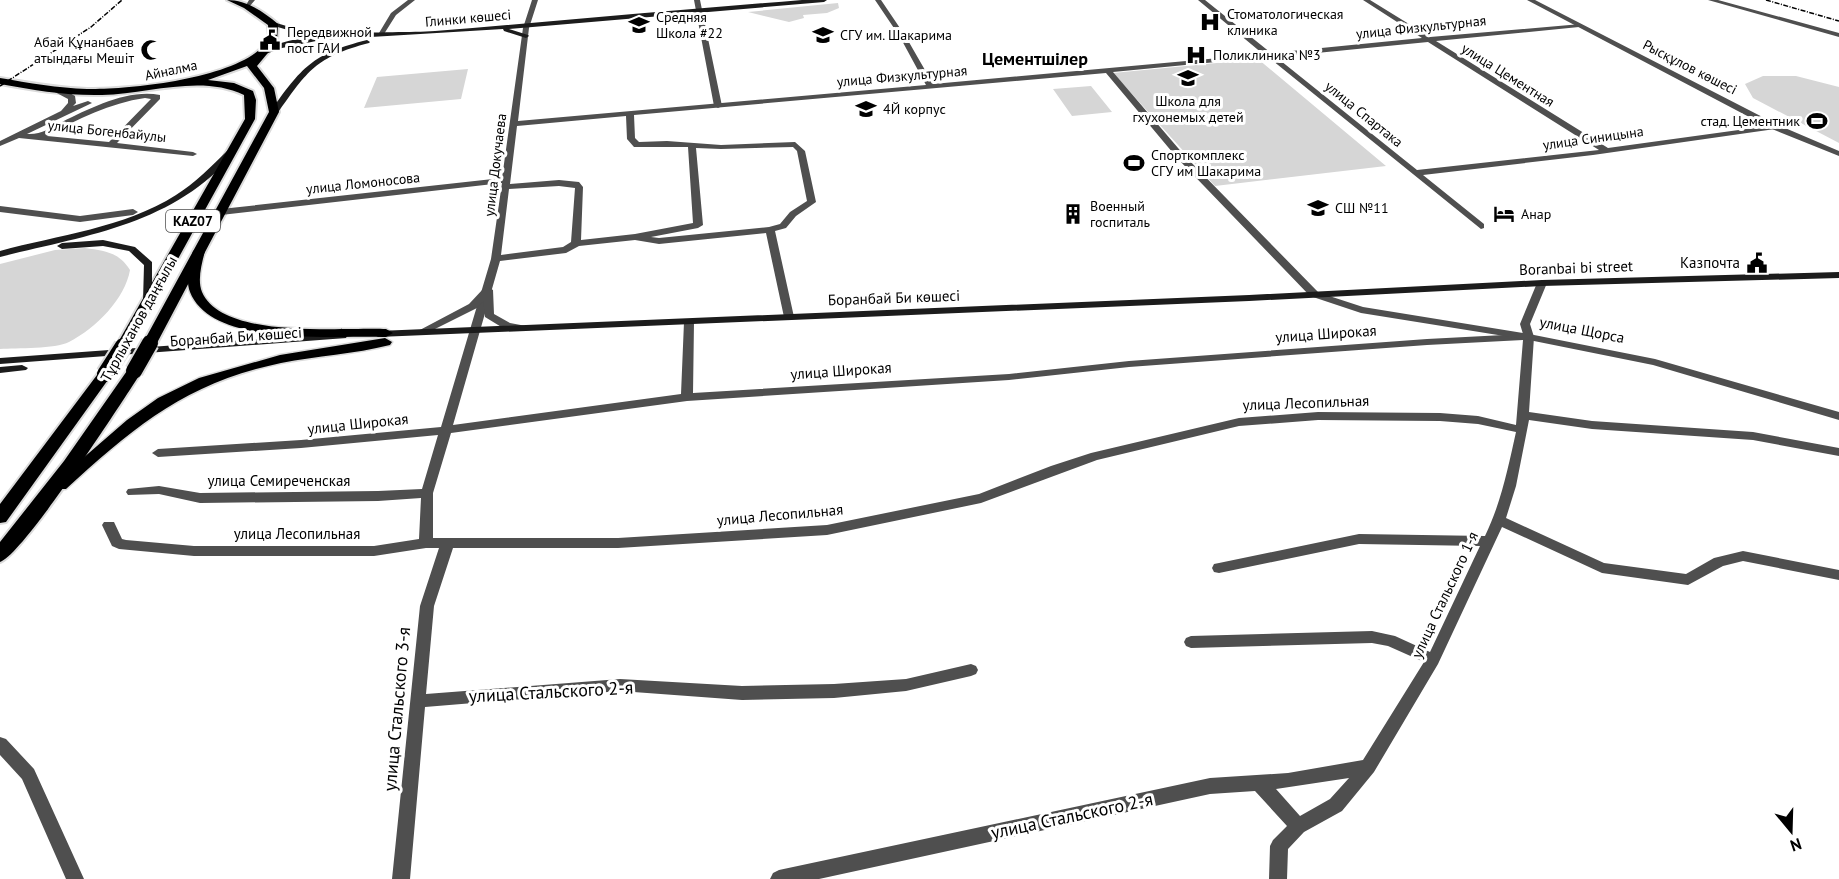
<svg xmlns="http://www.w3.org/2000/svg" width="1839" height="879" font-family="'PT Sans',sans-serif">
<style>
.green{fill:#d6d6d6}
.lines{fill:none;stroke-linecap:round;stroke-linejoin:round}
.primary-casing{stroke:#dbdbdb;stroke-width:3}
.trunk-casing{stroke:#dbdbdb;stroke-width:4}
.minor{fill:#4f4f4f;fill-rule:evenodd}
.tertiary{fill:#4f4f4f;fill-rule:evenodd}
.secondary{fill:#1c1c1c;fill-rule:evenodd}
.primary{fill:#000;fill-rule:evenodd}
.trunk{fill:#000;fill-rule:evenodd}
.rail{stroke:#000;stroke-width:1.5;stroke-dasharray:5 1.5 1 1.5;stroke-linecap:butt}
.trunk-bridge-casing{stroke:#dbdbdb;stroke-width:20;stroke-linecap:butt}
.trunk-bridge{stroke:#000;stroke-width:16}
.labels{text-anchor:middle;stroke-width:6;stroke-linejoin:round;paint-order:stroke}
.far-poi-label{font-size:14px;fill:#000;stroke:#fff;text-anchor:start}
.far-street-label{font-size:14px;fill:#000;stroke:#fff}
.shield{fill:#fff;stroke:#4c4c4c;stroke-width:1.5}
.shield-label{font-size:14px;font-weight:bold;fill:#000}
.poi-label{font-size:15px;fill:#000;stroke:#fff;text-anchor:end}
.street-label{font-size:15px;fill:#000;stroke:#fff}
.far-district-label{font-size:18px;font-weight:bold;fill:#000;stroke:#fff}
.near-street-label{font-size:18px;fill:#000;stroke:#fff}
</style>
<rect width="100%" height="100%" fill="#fff"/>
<path class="green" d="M 838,3 L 839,8 L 827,13 L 803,15 L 804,18 L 789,22 L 748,12 Z
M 1258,59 L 1386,166 L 1215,186 L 1113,73 Z
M 468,69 L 461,99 L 364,108 L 377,77 Z
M 1763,76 L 1796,76 L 1839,87 L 1839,143 L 1753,98 L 1745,84 Z
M 1091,86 L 1112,112 L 1072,116 L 1053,89 Z
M 85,248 C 105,251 119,252 130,270 C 125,299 96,328 69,342 C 55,349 17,348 0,349 L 0,264 L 55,250 Z"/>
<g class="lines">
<g class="primary-casing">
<path id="primary" d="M 199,247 L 205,251 C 202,263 197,280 202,292 C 223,340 342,327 386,329 L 393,333 L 386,337 C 336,335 212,348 190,292 C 185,279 190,263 193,251 Z
M 385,338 L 392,342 L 390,345 C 354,354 317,356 281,363 C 186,383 135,426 66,489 L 54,489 L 52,485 L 127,420 L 158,398 L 199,378 L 280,355 Z"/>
</g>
<g class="trunk-casing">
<path id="trunk" d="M 227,0 C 246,0 263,11 278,24 L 277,42 L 257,66 L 274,88 L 279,112 L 157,343 L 155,346 L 145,346 L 143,343 L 269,112 L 264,88 L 247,66 L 208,80 L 234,83 L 253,91 L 256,100 L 255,119 L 130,346 L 128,349 L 118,349 L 116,346 L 245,119 L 244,95 C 201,74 148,94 102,95 C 68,96 33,90 0,84 L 0,78 C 29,83 58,88 87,89 C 129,90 249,78 269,38 L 268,25 L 244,8 Z
M 134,366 L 142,371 C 123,401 23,555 0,562 L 0,542 L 64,461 L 129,368 Z
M 105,369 L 110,371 L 113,374 L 110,377 L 6,522 L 0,523 L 0,504 L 100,371 Z"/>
</g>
<path class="minor" d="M 249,0 L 255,0 L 249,7 L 245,7 Z
M 408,0 L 415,0 L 396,15 L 384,34 L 380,34 L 379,33 L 391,13 Z
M 532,0 L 538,0 L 529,28 L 518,121 L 926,85 L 900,37 L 875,0 L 881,0 L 906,37 L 933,84 L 1263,54 L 1198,0 L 1205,0 L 1271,53 L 1422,38 L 1363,0 L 1370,0 L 1430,37 L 1581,24 L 1582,25 L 1579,27 L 1436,41 L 1608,148 L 1775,125 L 1779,127 L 1775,129 L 1593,155 L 1423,175 L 1484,224 L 1484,228 L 1481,229 L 1268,57 L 1113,72 L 1184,155 L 1318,292 L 1318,296 L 1310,296 L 1178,159 L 1106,73 L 634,115 L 635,138 L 639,142 L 667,141 L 721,145 L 795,142 L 805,151 L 816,202 L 796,216 L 786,228 L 775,231 L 794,317 L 789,320 L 784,317 L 766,233 L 659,244 L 635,240 L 579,246 L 566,253 L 500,261 L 453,425 L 681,394 L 684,322 L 689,319 L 694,322 L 693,393 L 1009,374 L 1129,361 L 1427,339 L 1523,334 L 1520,324 L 1537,283 L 1542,280 L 1547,283 L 1530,324 L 1534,337 L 1529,412 L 1592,421 L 1753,432 L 1839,448 L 1839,456 L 1753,440 L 1592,429 L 1529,420 L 1516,486 L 1506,518 L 1604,563 L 1686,574 L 1714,558 L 1743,551 L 1839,570 L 1839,580 L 1743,561 L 1723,566 L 1688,585 L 1602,573 L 1502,527 L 1438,664 L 1374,772 L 1342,811 L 1304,832 L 1288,849 L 1287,879 L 1269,879 L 1270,846 L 1273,840 L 1287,826 L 1255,791 L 1210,794 L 819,879 L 770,879 L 773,873 L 779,870 L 1210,778 L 1288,773 L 1363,760 L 1424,662 L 1388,646 L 1372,643 L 1191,648 L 1186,646 L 1184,642 L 1186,638 L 1191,636 L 1372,631 L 1395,636 L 1430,652 L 1480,546 L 1359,544 L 1219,573 L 1214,572 L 1212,568 L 1214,564 L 1219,563 L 1359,534 L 1485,536 C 1501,503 1508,468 1516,432 L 1478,424 L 1440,421 L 1318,420 L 1239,426 L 1097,460 L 981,503 L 827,535 L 618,548 L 453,548 L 434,606 L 426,694 L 620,679 L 742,686 L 834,684 L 906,679 L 971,664 L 976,666 L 978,670 L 976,674 L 971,676 L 906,691 L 834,698 L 742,700 L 620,691 L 425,707 L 410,879 L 392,879 L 420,606 L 439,548 L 426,548 L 374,556 L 194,556 L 119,549 L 112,546 L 102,525 L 104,522 L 114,522 L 122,539 L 126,540 L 194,546 L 374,546 L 419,539 L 421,498 L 378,501 L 200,503 L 159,494 L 128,495 L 126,492 L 128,489 L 159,486 L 200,493 L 378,491 L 422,489 L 438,435 L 301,448 L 158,457 L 152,453 L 158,449 L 301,440 L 441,427 L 491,259 L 502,183 L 221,215 L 216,212 L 221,209 L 502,178 L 523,28 ZM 1428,42 L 1599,150 L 1417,170 L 1276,57 ZM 626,116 L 627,139 L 634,147 L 688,147 L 693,223 L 635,234 L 581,240 L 583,187 L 579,182 L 559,180 L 510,184 L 517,126 ZM 793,147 L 797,151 L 807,201 L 790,212 L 780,224 L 769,227 L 659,238 L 651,237 L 698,228 L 703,225 L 696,148 L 721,149 ZM 559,186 L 575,188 L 571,242 L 563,247 L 501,255 L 509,189 ZM 1523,340 L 1516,425 L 1478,416 L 1440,413 L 1318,412 L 1239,418 L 1091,453 L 1051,466 L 979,494 L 827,525 L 618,538 L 433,538 L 433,493 L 451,433 L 687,401 L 1009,380 L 1129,367 L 1427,345 ZM 1349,778 L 1330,799 L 1300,816 L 1276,789 Z
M 1708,0 L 1718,0 L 1839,33 L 1839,37 Z
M 53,87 L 59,87 L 75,96 L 76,103 L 73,106 L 88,101 L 92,103 L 27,134 C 41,135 50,128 62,122 C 91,108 127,89 160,95 L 160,99 L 117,143 L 193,152 L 197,154 L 193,156 L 19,138 L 0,146 L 0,141 L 61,111 L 68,103 L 68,99 L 53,91 ZM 145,98 L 151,99 L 109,142 L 47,136 C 78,119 110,103 145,98 Z
M 0,206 L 80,216 L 133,209 L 138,212 L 133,215 L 80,222 L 0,212 Z
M 0,737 L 6,739 L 34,769 L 84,879 L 66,879 L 22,779 L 0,755 Z"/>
<path class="tertiary" d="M 694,0 L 700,0 L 722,106 L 718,108 L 714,106 Z
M 1527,0 L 1535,0 L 1778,125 L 1839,151 L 1839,156 L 1772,129 Z
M 488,287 L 493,290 L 494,314 L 510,323 L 526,326 L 527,328 L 526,330 L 503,328 L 485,317 L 483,301 L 477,308 L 427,333 L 419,333 L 418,331 L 469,304 L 484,288 Z
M 1314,291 L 1363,307 L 1529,334 L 1655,359 L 1839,412 L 1839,420 L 1653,365 L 1529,340 L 1361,313 L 1310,296 L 1310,292 Z"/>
<path class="secondary" d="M 802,0 L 827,0 L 824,2 L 509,29 L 528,35 L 529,36 L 526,38 L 504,31 L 503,29 L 321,40 L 282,48 L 260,56 L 257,54 C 294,28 388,34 435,31 C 557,21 679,10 802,0 Z
M 273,22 L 310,33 L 311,34 L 308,36 L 271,25 L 270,24 Z
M 367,40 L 370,42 L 369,43 C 316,57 308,70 277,114 L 271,114 L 270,112 C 302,67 312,54 367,40 Z
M 228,150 L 235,152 C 174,225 87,235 0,257 L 0,251 C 58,235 124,228 176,195 C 195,183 212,166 228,150 Z
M 103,240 L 135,247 L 152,262 L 152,303 L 148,304 L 143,301 L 144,265 L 129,251 L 103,246 L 62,249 L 57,246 L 62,243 Z
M 1839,272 L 1839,278 L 1542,286 L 1249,301 L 378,337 L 373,334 L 378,331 L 1249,295 L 1542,280 Z
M 342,333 L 346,334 L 347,336 L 346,338 L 0,364 L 0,358 Z
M 22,365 L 28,368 L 26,370 L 0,373 L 0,367 Z"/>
<use href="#primary" class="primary"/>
<use href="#trunk" class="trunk"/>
<path class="rail" d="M 1766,0 L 1839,21
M 0,86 L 91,27 L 122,0"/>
<g class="trunk-bridge-casing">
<path id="trunk-bridge" d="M 134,371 L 150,343
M 105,374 L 123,346"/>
</g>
<use href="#trunk-bridge" class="trunk-bridge"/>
</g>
<defs>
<g id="hospital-bare" transform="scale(1.62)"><path d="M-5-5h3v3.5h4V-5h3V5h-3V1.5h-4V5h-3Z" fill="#000" stroke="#fff" stroke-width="2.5" paint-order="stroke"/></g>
<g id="school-bare" transform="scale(1.62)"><path d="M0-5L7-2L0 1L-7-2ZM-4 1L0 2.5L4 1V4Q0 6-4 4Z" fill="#000" stroke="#fff" stroke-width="2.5" paint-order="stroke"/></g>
<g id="university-bare" transform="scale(1.62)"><path d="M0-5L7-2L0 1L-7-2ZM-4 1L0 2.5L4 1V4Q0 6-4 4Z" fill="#000" stroke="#fff" stroke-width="2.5" paint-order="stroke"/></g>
<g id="civic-bare" transform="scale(1.62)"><path d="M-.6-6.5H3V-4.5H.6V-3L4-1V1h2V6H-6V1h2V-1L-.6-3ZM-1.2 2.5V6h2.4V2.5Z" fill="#000" stroke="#fff" stroke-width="2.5" paint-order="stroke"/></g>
<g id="mosque-bare" transform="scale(1.62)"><path d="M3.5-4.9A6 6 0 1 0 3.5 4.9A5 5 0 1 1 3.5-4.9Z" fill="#000" stroke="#fff" stroke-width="2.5" paint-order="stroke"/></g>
<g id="stadium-bare" transform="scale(1.62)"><path d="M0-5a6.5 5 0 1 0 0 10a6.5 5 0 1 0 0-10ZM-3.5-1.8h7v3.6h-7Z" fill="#000" stroke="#fff" stroke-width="2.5" paint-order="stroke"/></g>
<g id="building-bare" transform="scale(1.62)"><path d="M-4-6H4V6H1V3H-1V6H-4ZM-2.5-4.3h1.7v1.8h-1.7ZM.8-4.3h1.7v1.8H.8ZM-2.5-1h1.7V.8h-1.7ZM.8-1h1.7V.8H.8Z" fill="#000" stroke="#fff" stroke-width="2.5" paint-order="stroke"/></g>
<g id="hotel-bare" transform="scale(1.62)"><path d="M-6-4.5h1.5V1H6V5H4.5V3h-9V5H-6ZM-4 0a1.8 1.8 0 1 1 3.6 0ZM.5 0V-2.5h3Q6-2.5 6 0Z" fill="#000" stroke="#fff" stroke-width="2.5" paint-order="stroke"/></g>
</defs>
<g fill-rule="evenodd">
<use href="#hospital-bare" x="1210" y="22"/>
<use href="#school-bare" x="639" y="25"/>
<use href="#university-bare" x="823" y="35"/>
<use href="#civic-bare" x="270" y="40"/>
<use href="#mosque-bare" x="151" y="50"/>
<use href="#hospital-bare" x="1196" y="55"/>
<use href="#school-bare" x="1188" y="78"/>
<use href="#university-bare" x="866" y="109"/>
<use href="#stadium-bare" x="1817" y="121"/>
<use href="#stadium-bare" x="1134" y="163"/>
<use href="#school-bare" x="1318" y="208"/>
<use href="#building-bare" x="1073" y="214"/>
<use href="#hotel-bare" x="1504" y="214"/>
<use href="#civic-bare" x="1757" y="263"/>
</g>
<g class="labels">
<g class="far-poi-label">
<text x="1227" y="19">Стоматологическая<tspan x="1227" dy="16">клиника</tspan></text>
<text x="656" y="22">Средняя<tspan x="656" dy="16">Школа #22</tspan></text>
<text x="287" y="37">Передвижной<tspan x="287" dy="16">пост ГАИ</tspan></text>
<text x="840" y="40">СГУ им. Шакарима</text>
<text x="134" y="47" text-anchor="end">Абай Құнанбаев<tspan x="134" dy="16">атындағы Мешіт</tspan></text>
<text x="1213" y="60">Поликлиника №3</text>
<text x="1188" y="106" text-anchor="middle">Школа для<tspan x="1188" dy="16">гхухонемых детей</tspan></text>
<text x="883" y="114">4Й корпус</text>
<text x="1800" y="126" text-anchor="end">стад. Цементник</text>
<text x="1151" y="160">Спорткомплекс<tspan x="1151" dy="16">СГУ им Шакарима</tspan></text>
<text x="1090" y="211">Военный<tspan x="1090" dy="16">госпиталь</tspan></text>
<text x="1335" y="213">СШ №11</text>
<text x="1521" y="219">Анар</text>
</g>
<g class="far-street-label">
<text transform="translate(468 18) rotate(-5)" y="5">Глинки көшесі</text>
<text transform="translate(1421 27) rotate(-6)" y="5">улица Физкультурная</text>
<text transform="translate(1690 67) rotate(27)" y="5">Рысқұлов көшесі</text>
<text transform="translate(171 70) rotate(-12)" y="5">Айналма</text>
<text transform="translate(1508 75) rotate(32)" y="5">улица Цементная</text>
<text transform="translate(902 76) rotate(-5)" y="5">улица Физкультурная</text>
<text transform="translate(1364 114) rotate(39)" y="5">улица Спартака</text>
<text transform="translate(107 131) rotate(6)" y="5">улица Богенбайулы</text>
<text transform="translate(1593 138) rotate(-8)" y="5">улица Синицына</text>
<text transform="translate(495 165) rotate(-83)" y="5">улица Докучаева</text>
<text transform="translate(363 183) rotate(-6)" y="5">улица Ломоносова</text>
</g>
<rect class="shield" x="166" y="210" width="54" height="22" rx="4.5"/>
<g class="shield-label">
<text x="193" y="226">KAZ07</text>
</g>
<g class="poi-label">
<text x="1740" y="268">Казпочта</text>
</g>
<g class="street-label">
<text transform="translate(1576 268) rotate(-2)" y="5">Boranbai bi street</text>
<text transform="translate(894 298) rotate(-2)" y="5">Боранбай Би көшесі</text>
<text transform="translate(139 319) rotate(-61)" y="5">Тұрлыханов даңғылы</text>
<text transform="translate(1582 330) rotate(11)" y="5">улица Щорса</text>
<text transform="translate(1326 334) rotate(-4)" y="5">улица Широкая</text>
<text transform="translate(236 337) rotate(-4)" y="5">Боранбай Би көшесі</text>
<text transform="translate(841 371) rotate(-4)" y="5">улица Широкая</text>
<text transform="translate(1306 403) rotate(-2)" y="5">улица Лесопильная</text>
<text transform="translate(358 424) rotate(-6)" y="5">улица Широкая</text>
<text x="279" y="486">улица Семиреченская</text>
<text transform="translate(780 515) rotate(-5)" y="5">улица Лесопильная</text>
<text x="297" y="539">улица Лесопильная</text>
<text transform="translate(1445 595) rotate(-65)" y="5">улица Стальского 1-я</text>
</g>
<g class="far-district-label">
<text x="1035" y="65">Цементшілер</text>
</g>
<g class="near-street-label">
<text transform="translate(551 692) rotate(-3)" y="6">улица Стальского 2-я</text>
<text transform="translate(397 709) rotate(-85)" y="6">улица Стальского 3-я</text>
<text transform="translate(1072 816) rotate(-12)" y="6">улица Стальского 2-я</text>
</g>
</g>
<g transform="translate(1791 831) rotate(161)" stroke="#ffffff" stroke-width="4.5" paint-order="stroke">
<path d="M0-4.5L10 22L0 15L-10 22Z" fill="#000000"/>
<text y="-9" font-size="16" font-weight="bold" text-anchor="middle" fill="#000000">N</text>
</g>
</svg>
